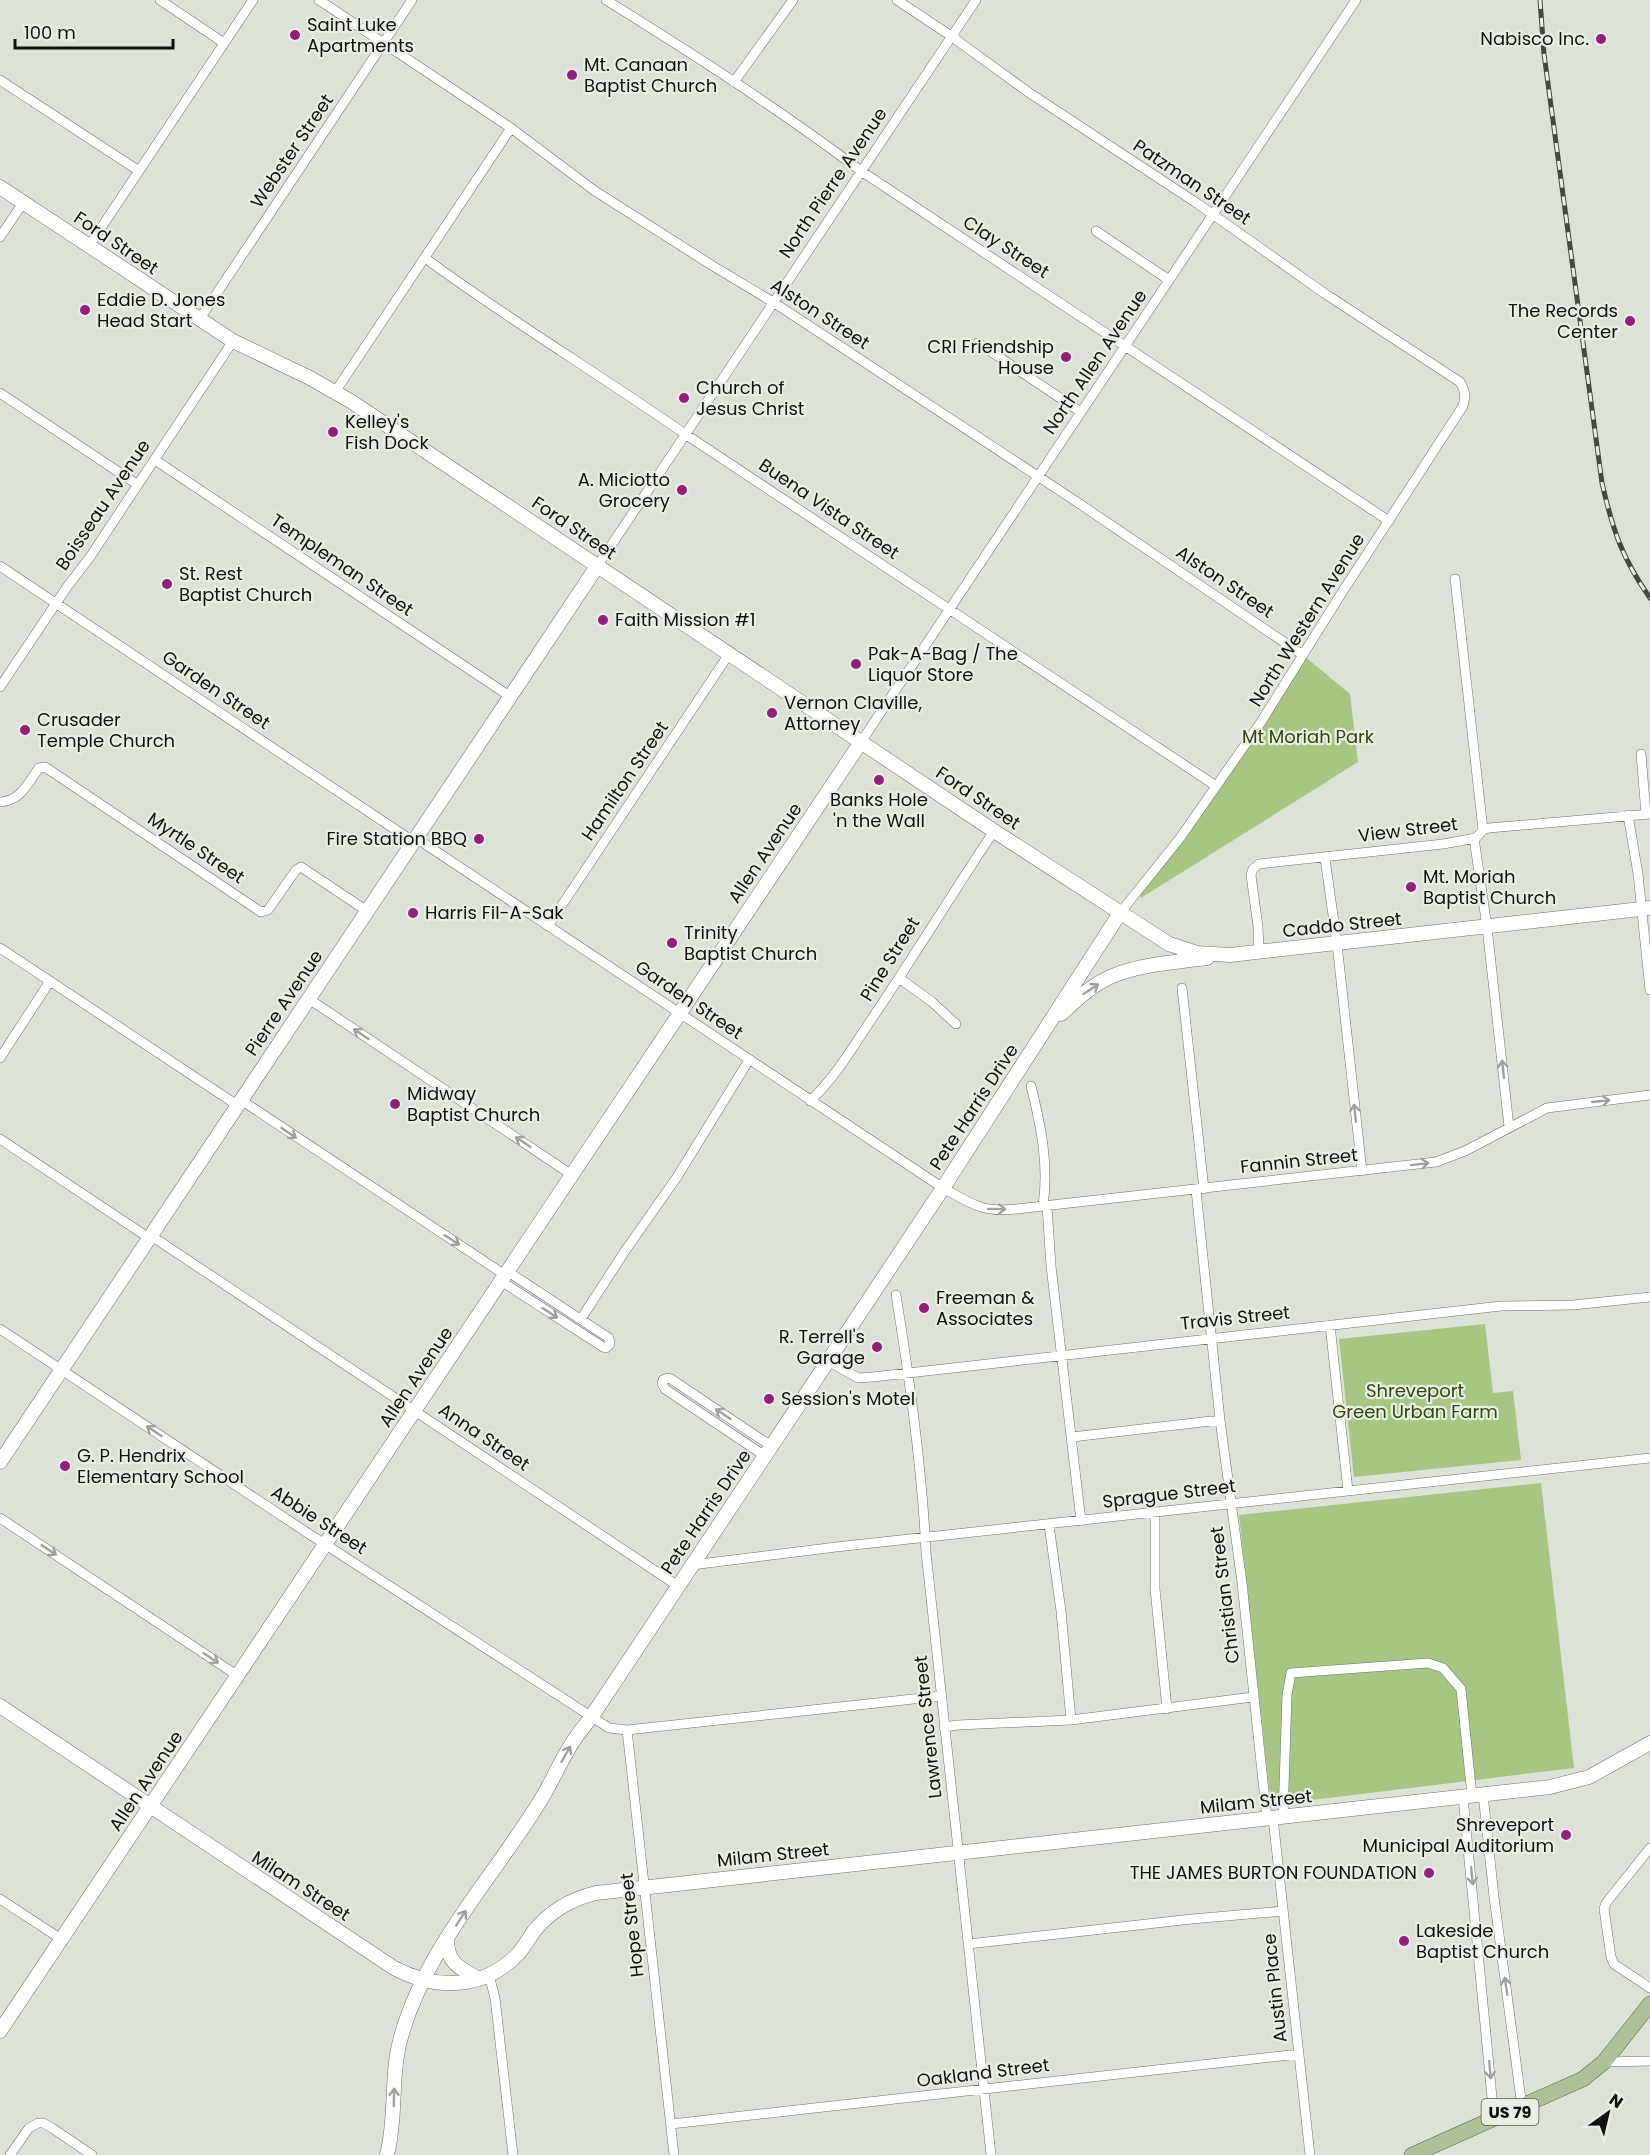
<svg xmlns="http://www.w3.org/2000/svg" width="1650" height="2155" font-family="Poppins,sans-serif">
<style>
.green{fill:#a8c681}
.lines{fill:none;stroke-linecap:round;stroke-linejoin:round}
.street-casing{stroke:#6d7269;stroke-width:10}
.secondary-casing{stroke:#6d7269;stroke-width:15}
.primary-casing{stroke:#57693e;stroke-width:16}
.street{stroke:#fff;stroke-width:9}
.secondary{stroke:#fff;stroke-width:14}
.primary{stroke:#b0c19a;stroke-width:15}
.rail-casing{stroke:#454742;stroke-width:5}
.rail{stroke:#eaefe5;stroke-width:3;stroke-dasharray:9;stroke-linecap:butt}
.oneway{stroke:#a0a09f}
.poi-dot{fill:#931e7c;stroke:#eaefe5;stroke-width:2}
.labels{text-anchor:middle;stroke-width:4.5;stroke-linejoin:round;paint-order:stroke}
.shield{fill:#eaefe5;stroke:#52544f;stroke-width:1.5}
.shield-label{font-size:16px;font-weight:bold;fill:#11120f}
.poi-label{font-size:18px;fill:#11120f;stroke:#eaefe5;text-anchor:start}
.street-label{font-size:18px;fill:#11120f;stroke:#eaefe5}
.park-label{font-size:18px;fill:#304604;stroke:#eaefe5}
</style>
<rect width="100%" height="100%" fill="#dde2d8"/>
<path class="green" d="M 1303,655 L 1350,694 L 1358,762 L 1141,898 L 1139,889 Z
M 1485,1324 L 1493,1393 L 1513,1391 L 1521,1460 L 1354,1477 L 1339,1339 Z
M 1541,1483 L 1574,1768 L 1271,1805 L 1239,1515 Z"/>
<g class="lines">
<g class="street-casing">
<path id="street" d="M 160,0 L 224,43
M 319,0 L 511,128 L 595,191 L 713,266 L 773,302 L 1074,500 L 1303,655
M 606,0 C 693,54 779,109 861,171 L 1389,521
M 897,0 L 951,36 L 1028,92 L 1198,204 L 1324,293 L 1460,382 C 1465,391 1466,396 1463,406 L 1341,594 L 1261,722 L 1180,838 L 1120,913
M 0,80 L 139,171
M 734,82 L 793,0
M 1096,231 L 1169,280
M 0,237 L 23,203
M 89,246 L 253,0
M 425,258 C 509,320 599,374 685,434 L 1216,786
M 199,320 L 412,0
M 978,343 L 1081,412
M 335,392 L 511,128
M 0,393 L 138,485
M 155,460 L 511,697
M 598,565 L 976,0
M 0,566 L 414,842
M 1455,579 L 1483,830
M 0,687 L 67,587 L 90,557 L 233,341
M 861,742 L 1356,0
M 1641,754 L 1646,814
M 0,802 C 21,801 28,783 39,768 L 45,767 L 261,912 L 268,910 L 296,870 L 301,867 L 367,911
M 1628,815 L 1638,874 L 1650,990
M 416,838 L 943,1188 C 956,1195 968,1203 981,1207 C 1000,1213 1024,1208 1043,1206 L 1436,1162 L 1465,1151 L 1547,1108 L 1650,1095
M 1474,838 L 1487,927 L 1509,1127
M 1325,858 L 1337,944 L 1362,1171
M 548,926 L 729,654
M 0,948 L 237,1105
M 1259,952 L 1258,927 L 1251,875 L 1253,869 L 1259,864 L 1443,844 L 1476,838 L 1483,830 L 1489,828 L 1650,814
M 899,978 L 932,1002 L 956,1024
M 1182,988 L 1204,1189
M 309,999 L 572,1175
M 0,1058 L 50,981
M 1031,1086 C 1041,1126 1049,1165 1043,1206
M 241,1100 L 505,1275
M 810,1101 C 835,1078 852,1048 871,1020 C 913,958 952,894 994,831
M 0,1139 L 149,1238
M 1196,1190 L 1220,1420 L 1242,1583 L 1267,1819
M 1047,1206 L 1051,1266 L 1081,1521
M 150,1235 L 678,1586
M 501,1281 L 603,1347 L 606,1348 L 610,1344 L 609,1338 L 507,1271
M 896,1295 C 910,1381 922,1466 926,1552 L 991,2155
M 581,1319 L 625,1251 L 677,1177 L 749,1060
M 1330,1325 L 1348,1491
M 0,1329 L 303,1530 L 609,1728 L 627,1730 L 674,2155
M 828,1361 L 858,1378 L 873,1377 L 1501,1306 L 1573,1305 L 1650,1297
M 1072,1437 L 1220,1420
M 765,1456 L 665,1389 L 662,1384 L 663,1380 L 668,1378 L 671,1379 L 771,1446
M 1155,1513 L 1155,1589 L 1167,1709
M 0,1518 L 238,1676
M 1049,1525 L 1061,1611 L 1071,1720
M 692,1565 L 836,1547 L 1650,1458
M 944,1727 L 958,1725 L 1071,1720 L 1253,1697
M 627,1730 L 941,1696
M 1483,1794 L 1494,1897 L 1522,2107
M 1463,1797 L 1494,2118
M 1283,1817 L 1287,1695 L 1291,1673 L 1428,1663 L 1443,1668 L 1461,1689 L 1472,1796
M 1273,1818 L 1310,2155
M 1650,1848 L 1606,1903 L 1604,1909 L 1611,1957 L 1614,1964 L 1650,1988
M 0,1899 L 61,1939
M 968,1944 L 1192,1919 L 1283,1911
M 489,1975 L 495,1998 L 513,2155
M 1604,2062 L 1650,2061
M 671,2124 L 1299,2054
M 10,2155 L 29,2128 L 38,2123 L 43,2123 L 52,2128 L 92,2155"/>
</g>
<g class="secondary-casing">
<path id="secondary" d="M 0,187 L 233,341 L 310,378 L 352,402 L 994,831 L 1169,944 L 1197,953 L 1230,955 L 1650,908
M 1061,1014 C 1077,999 1094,983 1115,975 C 1143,964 1177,962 1207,958
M 0,1462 L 598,565
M 0,1706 L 394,1968 C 436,1990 483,1990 518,1954 C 524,1947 529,1939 534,1931 C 551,1910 571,1899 596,1893 L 1550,1787 L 1589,1777 L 1650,1743
M 447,1939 C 447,1964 460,1968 479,1979
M 0,2031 L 861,742
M 387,2155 C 397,2116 390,2076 401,2037 C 425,1950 490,1881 537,1806 C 549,1788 557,1768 568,1750 C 574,1738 584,1727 592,1716 L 943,1188 L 1120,913"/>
</g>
<g class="primary-casing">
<path id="primary" d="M 1412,2155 L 1583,2079 L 1604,2062 L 1650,2004"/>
</g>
<use href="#street" class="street"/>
<use href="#secondary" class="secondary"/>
<use href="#primary" class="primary"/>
<g class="rail-casing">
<path id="rail" d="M 1540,0 L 1544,54 L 1602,483 C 1613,531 1622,558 1650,598"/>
</g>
<use href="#rail" class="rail"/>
</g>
<defs><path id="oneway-shaft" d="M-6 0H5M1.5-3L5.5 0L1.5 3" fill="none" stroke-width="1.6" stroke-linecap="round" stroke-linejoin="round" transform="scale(1.5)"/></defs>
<g class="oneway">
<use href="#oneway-shaft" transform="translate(1091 989) rotate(-33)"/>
<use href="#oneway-shaft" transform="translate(361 1034) rotate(-146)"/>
<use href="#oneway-shaft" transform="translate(1503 1069) rotate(-96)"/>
<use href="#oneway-shaft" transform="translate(1601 1101) rotate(-6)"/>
<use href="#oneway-shaft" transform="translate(1355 1113) rotate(-96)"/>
<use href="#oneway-shaft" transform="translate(289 1133) rotate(34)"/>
<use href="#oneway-shaft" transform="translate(523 1142) rotate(-146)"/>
<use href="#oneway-shaft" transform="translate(1420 1164) rotate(-7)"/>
<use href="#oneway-shaft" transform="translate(997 1209) rotate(1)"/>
<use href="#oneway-shaft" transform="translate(452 1240) rotate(33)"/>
<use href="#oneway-shaft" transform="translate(550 1313) rotate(33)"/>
<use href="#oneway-shaft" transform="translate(723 1414) rotate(-146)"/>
<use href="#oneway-shaft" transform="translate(154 1431) rotate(-146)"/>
<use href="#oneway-shaft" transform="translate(49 1550) rotate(34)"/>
<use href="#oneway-shaft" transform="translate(211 1658) rotate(34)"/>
<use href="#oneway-shaft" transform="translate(566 1754) rotate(-60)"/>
<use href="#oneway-shaft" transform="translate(1472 1876) rotate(84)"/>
<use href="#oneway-shaft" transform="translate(461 1918) rotate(-57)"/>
<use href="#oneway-shaft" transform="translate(1506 1986) rotate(-98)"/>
<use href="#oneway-shaft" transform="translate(1490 2070) rotate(85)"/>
<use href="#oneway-shaft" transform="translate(394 2097) rotate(-89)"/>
</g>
<g class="poi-dot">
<circle cx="295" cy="35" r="6"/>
<circle cx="1601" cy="39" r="6"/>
<circle cx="572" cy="75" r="6"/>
<circle cx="85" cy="310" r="6"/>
<circle cx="1630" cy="321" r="6"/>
<circle cx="1066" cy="357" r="6"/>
<circle cx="684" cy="398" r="6"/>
<circle cx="333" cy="432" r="6"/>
<circle cx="682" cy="490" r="6"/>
<circle cx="167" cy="584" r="6"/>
<circle cx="603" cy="620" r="6"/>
<circle cx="856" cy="664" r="6"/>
<circle cx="772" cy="713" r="6"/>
<circle cx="25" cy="730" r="6"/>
<circle cx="879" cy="780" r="6"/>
<circle cx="479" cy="839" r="6"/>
<circle cx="1411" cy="887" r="6"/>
<circle cx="413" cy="913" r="6"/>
<circle cx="672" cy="943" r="6"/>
<circle cx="395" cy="1104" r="6"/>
<circle cx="924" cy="1308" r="6"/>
<circle cx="877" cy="1347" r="6"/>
<circle cx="769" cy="1399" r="6"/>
<circle cx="65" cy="1466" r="6"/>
<circle cx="1566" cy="1835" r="6"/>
<circle cx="1429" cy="1873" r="6"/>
<circle cx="1404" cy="1941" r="6"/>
</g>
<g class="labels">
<rect class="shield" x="1481.5" y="2099" width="57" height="26" rx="4.5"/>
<g class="shield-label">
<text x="1510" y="2118">US 79</text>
</g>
<g class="poi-label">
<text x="307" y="31">Saint Luke<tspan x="307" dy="21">Apartments</tspan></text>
<text x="1589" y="45" text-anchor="end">Nabisco Inc.</text>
<text x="584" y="71">Mt. Canaan<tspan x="584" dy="21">Baptist Church</tspan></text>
<text x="97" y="306">Eddie D. Jones<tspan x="97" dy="21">Head Start</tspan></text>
<text x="1618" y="317" text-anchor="end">The Records<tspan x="1618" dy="21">Center</tspan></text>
<text x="1054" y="353" text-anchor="end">CRI Friendship<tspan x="1054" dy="21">House</tspan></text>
<text x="696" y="394">Church of<tspan x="696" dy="21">Jesus Christ</tspan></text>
<text x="345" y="428">Kelley's<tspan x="345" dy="21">Fish Dock</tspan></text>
<text x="670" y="486" text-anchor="end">A. Miciotto<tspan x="670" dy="21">Grocery</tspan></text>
<text x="179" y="580">St. Rest<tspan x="179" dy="21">Baptist Church</tspan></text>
<text x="615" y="626">Faith Mission #1</text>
<text x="868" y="660">Pak-A-Bag / The<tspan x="868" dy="21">Liquor Store</tspan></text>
<text x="784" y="709">Vernon Claville,<tspan x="784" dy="21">Attorney</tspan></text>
<text x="37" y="726">Crusader<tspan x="37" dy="21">Temple Church</tspan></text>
<text x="879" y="806" text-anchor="middle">Banks Hole<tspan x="879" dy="21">'n the Wall</tspan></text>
<text x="467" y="845" text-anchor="end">Fire Station BBQ</text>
<text x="1423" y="883">Mt. Moriah<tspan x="1423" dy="21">Baptist Church</tspan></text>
<text x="425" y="919">Harris Fil-A-Sak</text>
<text x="684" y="939">Trinity<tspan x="684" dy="21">Baptist Church</tspan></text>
<text x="407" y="1100">Midway<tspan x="407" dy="21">Baptist Church</tspan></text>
<text x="936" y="1304">Freeman &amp;<tspan x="936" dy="21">Associates</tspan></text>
<text x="865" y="1343" text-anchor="end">R. Terrell's<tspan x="865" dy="21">Garage</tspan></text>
<text x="781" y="1405">Session's Motel</text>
<text x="77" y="1462">G. P. Hendrix<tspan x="77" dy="21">Elementary School</tspan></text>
<text x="1554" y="1831" text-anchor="end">Shreveport<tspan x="1554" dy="21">Municipal Auditorium</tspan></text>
<text x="1417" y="1879" text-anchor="end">THE JAMES BURTON FOUNDATION</text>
<text x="1416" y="1937">Lakeside<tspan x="1416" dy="21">Baptist Church</tspan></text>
</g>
<g class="street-label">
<text transform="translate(292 151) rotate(-56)" y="6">Webster Street</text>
<text transform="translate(1192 182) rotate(34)" y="6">Patzman Street</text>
<text transform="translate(833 183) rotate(-56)" y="6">North Pierre Avenue</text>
<text transform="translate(116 243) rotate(34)" y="6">Ford Street</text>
<text transform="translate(1006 247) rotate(33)" y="6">Clay Street</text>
<text transform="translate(820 314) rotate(33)" y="6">Alston Street</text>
<text transform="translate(1095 362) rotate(-56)" y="6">North Allen Avenue</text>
<text transform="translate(103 505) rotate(-56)" y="6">Boisseau Avenue</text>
<text transform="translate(829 509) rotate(34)" y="6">Buena Vista Street</text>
<text transform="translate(574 528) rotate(34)" y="6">Ford Street</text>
<text transform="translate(342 565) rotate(34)" y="6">Templeman Street</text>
<text transform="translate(1225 582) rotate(34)" y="6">Alston Street</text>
<text transform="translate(1307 620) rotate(-58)" y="6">North Western Avenue</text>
<text transform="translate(216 690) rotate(34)" y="6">Garden Street</text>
<text transform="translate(625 781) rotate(-56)" y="6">Hamilton Street</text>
<text transform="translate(978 798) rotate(34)" y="6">Ford Street</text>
<text transform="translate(1408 830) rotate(-7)" y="6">View Street</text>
<text transform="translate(196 848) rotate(34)" y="6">Myrtle Street</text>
<text transform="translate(765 853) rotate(-56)" y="6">Allen Avenue</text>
<text transform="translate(1342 925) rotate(-6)" y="6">Caddo Street</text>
<text transform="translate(890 959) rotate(-58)" y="6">Pine Street</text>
<text transform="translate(689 1000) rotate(34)" y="6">Garden Street</text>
<text transform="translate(284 1003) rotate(-56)" y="6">Pierre Avenue</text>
<text transform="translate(974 1107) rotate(-57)" y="6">Pete Harris Drive</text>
<text transform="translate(1299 1161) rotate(-6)" y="6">Fannin Street</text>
<text transform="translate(1235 1318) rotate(-6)" y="6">Travis Street</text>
<text transform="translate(416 1377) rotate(-56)" y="6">Allen Avenue</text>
<text transform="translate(484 1437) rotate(34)" y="6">Anna Street</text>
<text transform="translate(1169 1494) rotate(-7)" y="6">Sprague Street</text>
<text transform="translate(706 1512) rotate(-56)" y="6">Pete Harris Drive</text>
<text transform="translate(319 1520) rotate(33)" y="6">Abbie Street</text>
<text transform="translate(1225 1595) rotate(-97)" y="6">Christian Street</text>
<text transform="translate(928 1727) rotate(-96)" y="6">Lawrence Street</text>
<text transform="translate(146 1781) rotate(-56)" y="6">Allen Avenue</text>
<text transform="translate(1256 1802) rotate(-6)" y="6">Milam Street</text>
<text transform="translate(773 1855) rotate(-6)" y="6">Milam Street</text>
<text transform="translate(301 1886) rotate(33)" y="6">Milam Street</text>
<text transform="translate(632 1925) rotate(-96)" y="6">Hope Street</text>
<text transform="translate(1275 1988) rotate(-96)" y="6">Austin Place</text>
<text transform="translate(983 2073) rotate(-7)" y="6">Oakland Street</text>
</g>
<g class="park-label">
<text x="1308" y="743">Mt Moriah Park</text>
<text x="1415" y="1397">Shreveport<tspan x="1415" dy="21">Green Urban Farm</tspan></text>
</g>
</g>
<g transform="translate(1608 2113) rotate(34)" stroke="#eaefe5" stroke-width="4.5" paint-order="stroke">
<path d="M0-4.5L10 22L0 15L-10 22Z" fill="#11120f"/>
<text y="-9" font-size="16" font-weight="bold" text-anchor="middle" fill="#11120f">N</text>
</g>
<path d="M15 39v9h158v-9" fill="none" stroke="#11120f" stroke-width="3"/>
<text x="24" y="39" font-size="18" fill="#11120f" stroke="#eaefe5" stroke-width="4.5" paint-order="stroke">100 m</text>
</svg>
